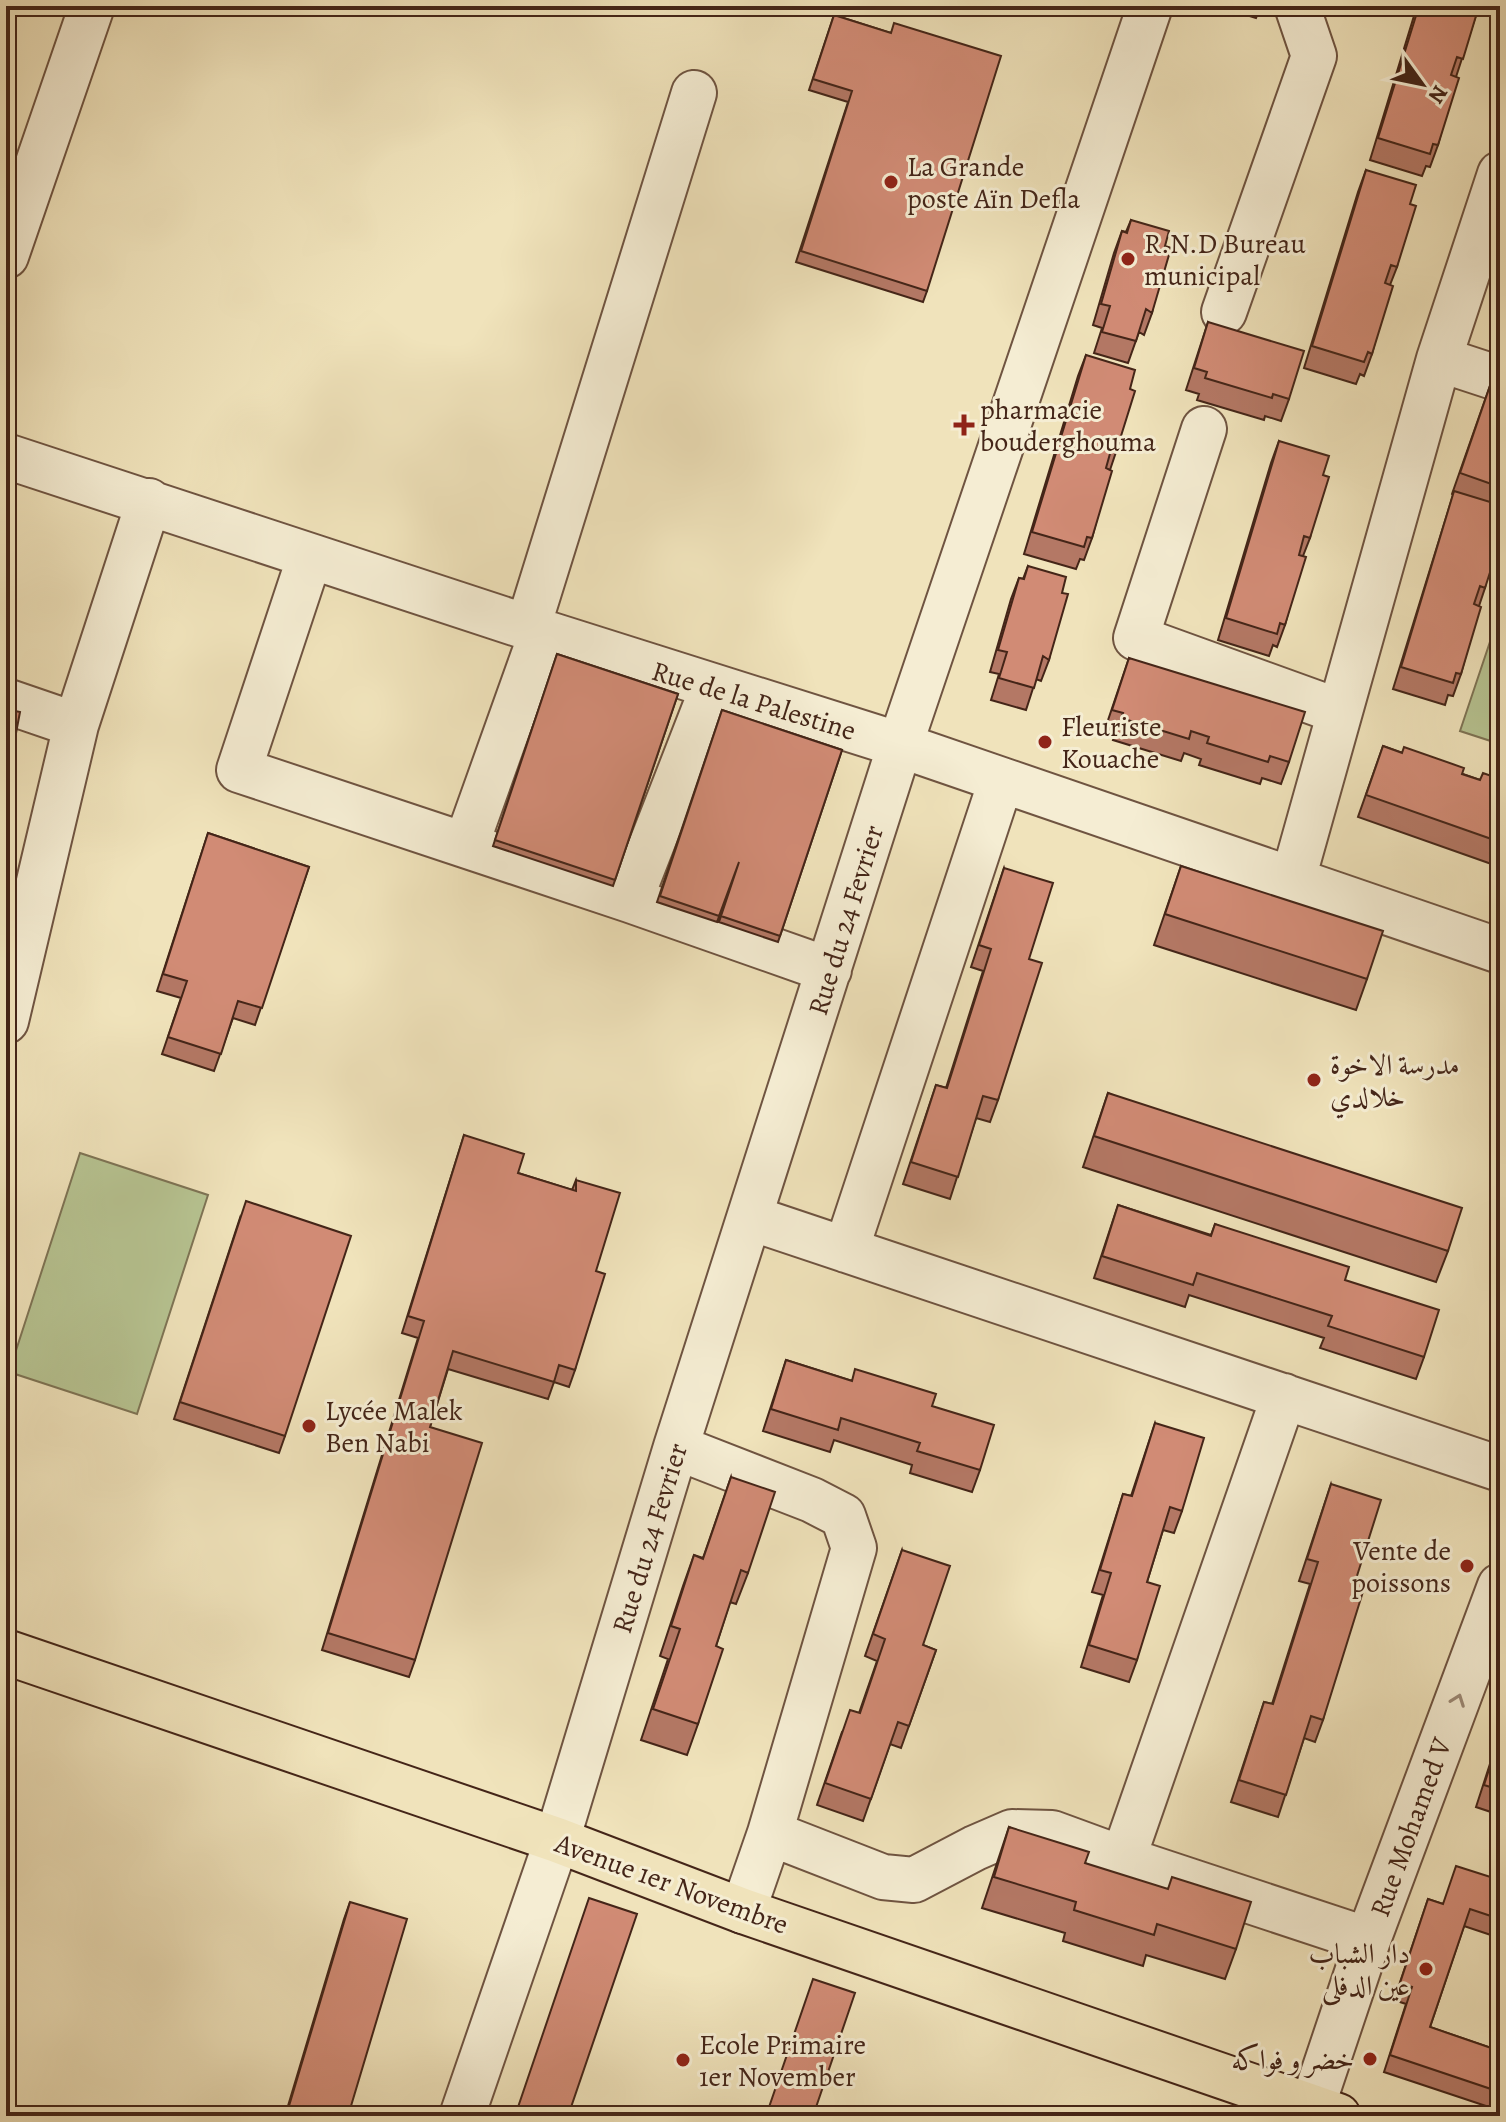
<svg xmlns="http://www.w3.org/2000/svg" width="1506" height="2122" font-family="Alegreya,Amiri,serif">
<style>
.park{fill:#b7c492;stroke:#7e7455;stroke-width:2}
.lines{fill:none;stroke-linecap:round;stroke-linejoin:round}
.minor-casing{stroke:#6f5441;stroke-width:48}
.major-casing{stroke:#442518;stroke-width:48}
.minor{stroke:#f5edd3;stroke-width:44}
.major{stroke:#f0e3bb;stroke-width:44}
.wall{fill:#b47865;stroke:#442518;stroke-width:2}
.building{fill:#d18b75;stroke:#442518;stroke-width:2}
.oneway{stroke:#9c8976}
.poi-dot{fill:#8f2418;stroke:#f5edd3;stroke-width:3}
.labels{text-anchor:middle;stroke-width:6;stroke-linejoin:round;paint-order:stroke}
.poi-label{font-size:28px;fill:#442518;stroke:#f5edd3;text-anchor:start}
.street-label{font-size:28px;fill:#442518;stroke:#f5edd3}
</style>
<rect width="100%" height="100%" fill="#f0e3bb"/>
<filter id="stains"><feTurbulence type="fractalNoise" baseFrequency=".0025" numOctaves="4"/><feColorMatrix values="0 0 0 0 .2 0 0 0 0 .09 0 0 0 0 .02 0 0 0 .5 -.17"/></filter>
<radialGradient id="worn" r=".72"><stop offset=".6" stop-color="#630" stop-opacity="0"/><stop offset="1" stop-color="#630" stop-opacity=".3"/></radialGradient>
<path class="park" d="M 1500,612 L 1500,744 L 1460,731 Z
M 80,1153 L 208,1195 L 137,1414 L 9,1372 Z"/>
<g class="lines">
<g class="minor-casing">
<path id="minor" d="M 6,256 L 92,6
M 1224,312 L 1314,56 L 1297,6
M 1439,359 L 1500,379
M 1204,429 L 1136,638 L 1338,711
M 6,456 L 542,632 L 900,745 L 1500,951
M 310,556 L 239,770 L 630,900 L 829,970
M 528,627 L 694,93
M 6,701 L 76,725
M 466,845 L 542,632
M 1293,879 L 1439,359 L 1500,174
M 630,900 L 713,687
M 6,1021 L 76,725 L 149,501
M 751,1218 L 1500,1469
M 846,1250 L 1001,781
M 676,1447 L 812,1500 L 843,1516 L 854,1548 L 770,1833 L 743,1911
M 770,1833 L 883,1877 L 914,1880 L 975,1848 L 1012,1832 L 1052,1833 L 1123,1859 L 1368,1940
M 1123,1859 L 1284,1396
M 462,2116 L 557,1840 L 676,1447 L 900,745 L 1150,6
M 1309,2116 L 1368,1940 L 1500,1586"/>
</g>
<g class="major-casing">
<path id="major" d="M 6,1652 L 557,1840 L 743,1911 L 1338,2116"/>
</g>
<use href="#minor" class="minor"/>
<use href="#major" class="major"/>
</g>
<path class="wall" d="M 997,6 L 1023,6 L 1020,14 Z
M 1217,6 L 1265,6 L 1264,9 L 1260,8 L 1256,18 Z
M 1417,6 L 1479,6 L 1456,77 L 1438,145 L 1430,167 L 1426,166 L 1422,176 L 1370,160 Z
M 834,15 L 891,33 L 927,291 L 923,302 L 796,262 L 848,102 L 809,90 Z
M 1366,170 L 1410,204 L 1397,267 L 1390,285 L 1372,354 L 1364,376 L 1360,374 L 1356,384 L 1304,368 L 1358,192 Z
M 1131,220 L 1165,246 L 1152,313 L 1144,335 L 1139,332 L 1128,363 L 1094,353 L 1102,328 L 1093,325 L 1114,253 L 1122,231 L 1126,232 Z
M 1208,322 L 1289,399 L 1281,421 L 1265,416 L 1264,420 L 1197,400 L 1199,394 L 1186,390 Z
M 1086,355 L 1130,389 L 1116,452 L 1110,470 L 1092,538 L 1084,560 L 1080,559 L 1076,569 L 1024,554 L 1078,376 Z
M 1493,377 L 1500,380 L 1500,502 L 1485,588 L 1479,606 L 1461,674 L 1453,696 L 1448,695 L 1445,705 L 1393,689 L 1453,495 L 1452,494 Z
M 1279,441 L 1323,475 L 1310,538 L 1303,556 L 1285,625 L 1277,647 L 1273,645 L 1269,656 L 1218,640 L 1271,463 Z
M 1028,566 L 1062,593 L 1049,660 L 1041,681 L 1036,679 L 1026,710 L 991,700 L 999,674 L 990,672 L 1011,599 L 1019,578 L 1023,579 Z
M 557,654 L 678,694 L 613,886 L 493,846 Z
M 1129,658 L 1289,762 L 1281,784 L 1262,778 L 1260,784 L 1199,765 L 1201,759 L 1184,753 L 1181,761 L 1113,740 L 1115,735 L 1104,732 Z
M 722,710 L 842,750 L 778,942 L 719,922 L 737,868 L 717,922 L 657,902 Z
M 1383,746 L 1480,780 L 1500,779 L 1500,867 L 1358,817 Z
M 208,833 L 309,867 L 255,1025 L 233,1018 L 214,1071 L 162,1054 L 181,998 L 157,991 Z
M 1181,866 L 1367,979 L 1356,1010 L 1154,945 Z
M 1004,868 L 1029,959 L 998,1100 L 990,1122 L 976,1118 L 950,1199 L 903,1184 L 936,1085 L 946,1088 L 983,971 L 971,967 Z
M 1108,1093 L 1448,1251 L 1436,1282 L 1083,1167 Z
M 464,1135 L 518,1173 L 572,1190 L 576,1180 L 596,1271 L 575,1370 L 569,1387 L 554,1382 L 548,1399 L 448,1369 L 430,1427 L 415,1660 L 409,1677 L 322,1650 L 418,1338 L 402,1333 Z
M 1118,1205 L 1211,1235 L 1215,1224 L 1345,1280 L 1424,1357 L 1416,1379 L 1320,1348 L 1324,1338 L 1189,1295 L 1185,1307 L 1094,1278 Z
M 240,1218 L 285,1436 L 279,1453 L 174,1419 Z
M 786,1360 L 932,1406 L 980,1470 L 972,1492 L 910,1473 L 912,1465 L 834,1440 L 830,1452 L 763,1431 Z
M 1155,1423 L 1182,1511 L 1174,1533 L 1163,1530 L 1147,1582 L 1137,1660 L 1129,1682 L 1081,1667 L 1103,1595 L 1092,1592 L 1123,1494 L 1131,1496 Z
M 731,1477 L 748,1573 L 736,1604 L 730,1602 L 716,1646 L 698,1724 L 687,1755 L 641,1740 L 668,1659 L 660,1656 L 683,1586 L 694,1555 L 703,1558 Z
M 1331,1484 L 1356,1579 L 1323,1720 L 1315,1742 L 1304,1738 L 1278,1817 L 1231,1802 L 1264,1702 L 1272,1704 L 1310,1584 L 1299,1581 Z
M 902,1550 L 923,1645 L 936,1650 L 901,1748 L 890,1744 L 863,1821 L 817,1805 L 842,1732 L 859,1713 L 877,1661 L 865,1656 Z
M 1500,1733 L 1500,1815 L 1476,1807 Z
M 1009,1827 L 1085,1863 L 1236,1949 L 1225,1979 L 1146,1955 L 1143,1966 L 1063,1941 L 1065,1933 L 982,1908 Z
M 1500,1880 L 1500,1938 L 1464,1926 L 1430,2027 L 1500,2051 L 1500,2106 L 1498,2110 L 1384,2072 L 1406,2004 L 1394,2000 L 1428,1899 L 1443,1904 Z
M 350,1902 L 348,2116 L 285,2116 L 344,1919 Z"/>
<path class="building" d="M 1419,6 L 1479,6 L 1463,59 L 1457,57 L 1451,75 L 1459,78 L 1438,145 L 1433,144 L 1430,154 L 1378,138 Z
M 834,15 L 891,33 L 894,23 L 1001,56 L 927,291 L 801,251 L 852,91 L 813,79 Z
M 1366,170 L 1416,185 L 1410,204 L 1416,206 L 1397,267 L 1391,265 L 1385,283 L 1393,286 L 1372,354 L 1368,352 L 1364,362 L 1312,346 Z
M 1131,220 L 1169,231 L 1165,246 L 1171,248 L 1152,313 L 1146,309 L 1136,341 L 1102,332 L 1110,306 L 1101,304 L 1122,231 L 1127,233 Z
M 1208,322 L 1304,351 L 1289,399 L 1273,394 L 1272,398 L 1205,378 L 1207,372 L 1194,368 Z
M 1086,355 L 1135,370 L 1130,389 L 1135,391 L 1116,452 L 1111,450 L 1106,468 L 1112,471 L 1092,538 L 1087,537 L 1084,547 L 1032,532 Z
M 1493,377 L 1500,380 L 1500,487 L 1460,473 Z
M 1279,441 L 1329,456 L 1323,475 L 1329,477 L 1310,538 L 1304,536 L 1299,555 L 1306,557 L 1285,625 L 1280,623 L 1277,634 L 1226,618 Z
M 1454,491 L 1500,505 L 1500,520 L 1499,525 L 1500,525 L 1500,541 L 1485,588 L 1480,586 L 1474,604 L 1481,607 L 1461,674 L 1456,673 L 1453,683 L 1401,667 Z
M 1028,566 L 1066,577 L 1062,593 L 1068,594 L 1049,660 L 1043,656 L 1034,688 L 999,678 L 1007,652 L 998,650 L 1019,578 L 1024,579 Z
M 557,654 L 678,694 L 615,880 L 495,840 Z
M 1129,658 L 1305,712 L 1289,762 L 1270,756 L 1268,762 L 1207,743 L 1209,737 L 1191,731 L 1189,739 L 1121,718 L 1123,713 L 1112,710 Z
M 6,709 L 20,712 L 6,786 Z
M 722,710 L 842,750 L 780,936 L 721,916 L 739,862 L 719,916 L 660,896 Z
M 1383,746 L 1402,753 L 1404,747 L 1464,768 L 1462,774 L 1480,780 L 1483,773 L 1500,779 L 1500,842 L 1366,795 Z
M 208,833 L 309,867 L 262,1008 L 238,1001 L 221,1054 L 168,1037 L 187,981 L 163,974 Z
M 1181,866 L 1383,931 L 1367,979 L 1165,914 Z
M 1004,868 L 1053,883 L 1029,959 L 1042,963 L 998,1100 L 983,1096 L 958,1177 L 911,1162 L 936,1085 L 947,1088 L 991,949 L 979,945 Z
M 1108,1093 L 1462,1208 L 1448,1251 L 1094,1136 Z
M 464,1135 L 524,1154 L 518,1173 L 576,1191 L 576,1180 L 620,1193 L 596,1271 L 605,1274 L 575,1370 L 559,1365 L 554,1382 L 453,1351 L 430,1427 L 482,1443 L 415,1660 L 328,1633 L 424,1321 L 408,1316 Z
M 246,1201 L 351,1236 L 285,1436 L 180,1402 Z
M 1118,1205 L 1211,1236 L 1215,1224 L 1349,1267 L 1345,1280 L 1439,1310 L 1424,1357 L 1328,1326 L 1332,1316 L 1197,1273 L 1193,1285 L 1102,1256 Z
M 786,1360 L 852,1381 L 855,1369 L 936,1394 L 932,1406 L 994,1425 L 980,1470 L 917,1451 L 920,1443 L 841,1418 L 838,1430 L 771,1409 Z
M 1155,1423 L 1204,1438 L 1182,1511 L 1170,1507 L 1147,1582 L 1160,1586 L 1137,1660 L 1089,1645 L 1111,1573 L 1100,1570 L 1123,1494 L 1132,1496 Z
M 731,1477 L 775,1492 L 748,1573 L 741,1570 L 716,1646 L 723,1649 L 698,1724 L 653,1709 L 680,1629 L 671,1626 L 694,1555 L 703,1559 Z
M 1331,1484 L 1381,1500 L 1356,1579 L 1366,1582 L 1323,1720 L 1311,1716 L 1286,1795 L 1239,1780 L 1264,1702 L 1273,1704 L 1318,1562 L 1307,1559 Z
M 902,1550 L 950,1566 L 923,1645 L 936,1650 L 909,1726 L 898,1722 L 871,1799 L 825,1783 L 850,1710 L 860,1713 L 885,1639 L 873,1634 Z
M 1500,1735 L 1500,1790 L 1484,1785 Z
M 1009,1827 L 1089,1852 L 1085,1863 L 1168,1889 L 1172,1877 L 1251,1902 L 1236,1949 L 1157,1924 L 1154,1935 L 1074,1910 L 1076,1902 L 994,1877 Z
M 1456,1866 L 1500,1880 L 1500,1919 L 1470,1909 L 1430,2027 L 1500,2051 L 1500,2092 L 1390,2055 L 1412,1987 L 1400,1983 L 1428,1899 L 1443,1904 Z
M 589,1898 L 637,1914 L 568,2116 L 515,2116 Z
M 350,1902 L 407,1919 L 348,2116 L 286,2116 Z
M 813,1979 L 855,1993 L 813,2116 L 766,2116 Z"/>
<defs><path id="oneway-chevron" d="M-2-3.5L2.5 0L-2 3.5" fill="none" stroke-width="1.6" stroke-linecap="round" stroke-linejoin="round" transform="scale(2)"/></defs>
<use class="oneway" href="#oneway-chevron" transform="translate(1458 1700) rotate(-70)"/>
<g class="poi-dot">
<circle cx="891" cy="182" r="8"/>
<circle cx="1128" cy="259" r="8"/>
<path d="M960 413h8v8h8v8h-8v8h-8v-8h-8v-8h8z"/>
<circle cx="1045" cy="742" r="8"/>
<circle cx="1314" cy="1080" r="8"/>
<circle cx="309" cy="1426" r="8"/>
<circle cx="1467" cy="1566" r="8"/>
<circle cx="1426" cy="1969" r="8"/>
<circle cx="1370" cy="2059" r="8"/>
<circle cx="683" cy="2060" r="8"/>
</g>
<g class="labels">
<g class="poi-label">
<text x="907" y="176">La Grande<tspan x="907" dy="32">poste Aïn Defla</tspan></text>
<text x="1144" y="253">R.N.D Bureau<tspan x="1144" dy="32">municipal</tspan></text>
<text x="980" y="419">pharmacie<tspan x="980" dy="32">bouderghouma</tspan></text>
<text x="1061" y="736">Fleuriste<tspan x="1061" dy="32">Kouache</tspan></text>
<text x="1330" y="1074">مدرسة الاخوة<tspan x="1330" dy="32">خلالدي</tspan></text>
<text x="325" y="1420">Lycée Malek<tspan x="325" dy="32">Ben Nabi</tspan></text>
<text x="1451" y="1560" text-anchor="end">Vente de<tspan x="1451" dy="32">poissons</tspan></text>
<text x="1410" y="1963" text-anchor="end">دار الشباب<tspan x="1410" dy="32">عين الدفلى</tspan></text>
<text x="699" y="2054">Ecole Primaire<tspan x="699" dy="32">1er November</tspan></text>
<text x="1354" y="2069" text-anchor="end">خضر و فواكه</text>
</g>
<g class="street-label">
<text transform="translate(754 700) rotate(17)" y="10">Rue de la Palestine</text>
<text transform="translate(845 920) rotate(-73)" y="10">Rue du 24 Fevrier</text>
<text transform="translate(649 1538) rotate(-73)" y="10">Rue du 24 Fevrier</text>
<text transform="translate(1410 1827) rotate(-70)" y="10">Rue Mohamed V</text>
<text transform="translate(672 1883) rotate(20)" y="10">Avenue 1er Novembre</text>
</g>
</g>
<rect width="1506" height="2122" fill="none" stroke="#f0e3bb" stroke-width="32"/>
<rect x="8" y="8" width="1490" height="2106" fill="none" stroke="#442518" stroke-width="4"/>
<rect x="16" y="16" width="1474" height="2090" fill="none" stroke="#442518" stroke-width="2"/>
<g transform="translate(1422 84) rotate(123)" stroke="#f5edd3" stroke-width="6" paint-order="stroke">
<path d="M0-6L14 30L0 20L-14 30Z" fill="#442518"/>
<text y="-12" font-size="22" font-weight="bold" text-anchor="middle" fill="#442518">N</text>
</g>
<rect width="100%" height="100%" filter="url(#stains)"/>
<rect width="100%" height="100%" fill="url(#worn)"/>
</svg>
